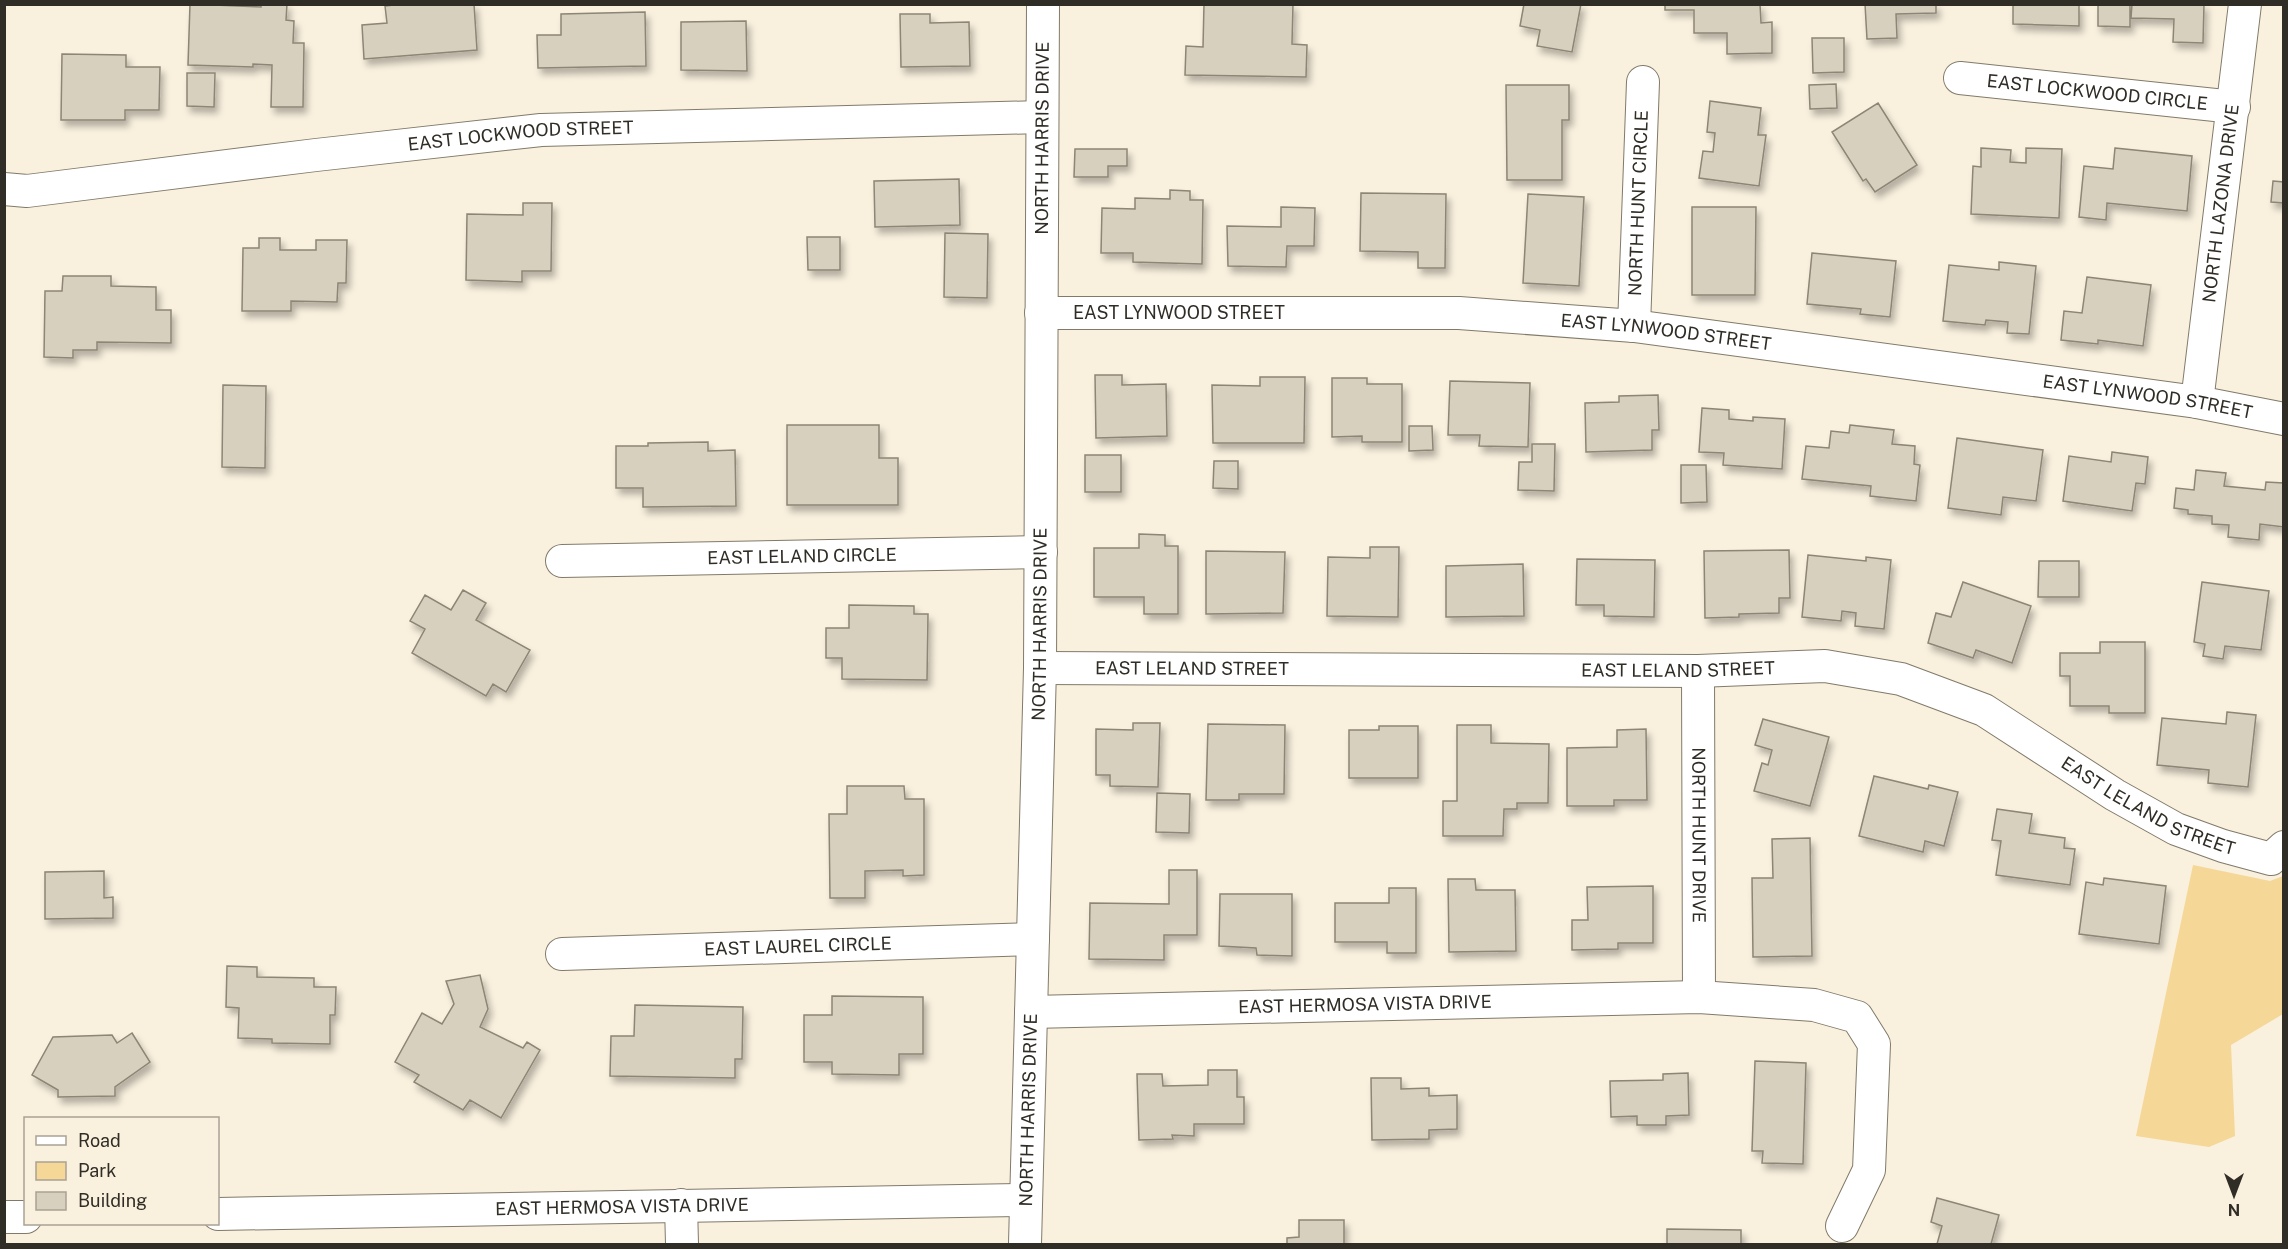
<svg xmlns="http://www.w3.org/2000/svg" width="2288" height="1249" font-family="'Public Sans',sans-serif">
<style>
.green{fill:#f5d797}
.building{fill:#d8d0bf;stroke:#8d8575;stroke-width:1.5;filter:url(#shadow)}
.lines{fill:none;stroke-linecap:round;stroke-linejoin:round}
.minor-casing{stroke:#817a6a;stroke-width:34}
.minor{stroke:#fff;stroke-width:32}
.labels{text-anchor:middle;stroke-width:5;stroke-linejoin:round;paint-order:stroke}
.street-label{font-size:18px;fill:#302d26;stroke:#f9f0de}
</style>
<defs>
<filter id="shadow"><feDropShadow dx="3.5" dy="6" stdDeviation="3" flood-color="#0004"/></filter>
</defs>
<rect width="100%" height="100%" fill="#f9f0de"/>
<path class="green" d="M 2193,865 L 2270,881 L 2283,876 L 2283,1014 L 2231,1045 L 2235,1136 L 2209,1147 L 2136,1136 Z"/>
<path class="building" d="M 190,4 L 261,7 L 261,4 L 287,4 L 286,20 L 294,21 L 293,43 L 304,43 L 303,107 L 271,107 L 272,65 L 253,64 L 253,67 L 188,65 Z
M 403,4 L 474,4 L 477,50 L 364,59 L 362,25 L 387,23 L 385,6 Z
M 1204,4 L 1293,4 L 1292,44 L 1307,45 L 1306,77 L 1185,75 L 1186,46 L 1203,47 Z
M 1524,4 L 1581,4 L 1572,52 L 1537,46 L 1540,30 L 1520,26 Z
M 1665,4 L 1760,4 L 1761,23 L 1772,22 L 1772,53 L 1727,54 L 1727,33 L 1694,33 L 1694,10 L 1665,10 Z
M 1865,4 L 1936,4 L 1936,13 L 1896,14 L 1897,38 L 1867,39 Z
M 2013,4 L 2079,4 L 2079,26 L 2013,24 Z
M 2098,4 L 2130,4 L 2130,27 L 2098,26 Z
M 2132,4 L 2204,4 L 2203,43 L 2173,42 L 2174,19 L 2131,18 Z
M 645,12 L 646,66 L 538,68 L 537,35 L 561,35 L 561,14 Z
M 900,14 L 930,14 L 930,23 L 969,22 L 970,66 L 901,67 Z
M 746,21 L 747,71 L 681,70 L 681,22 Z
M 1812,38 L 1844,38 L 1844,72 L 1813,73 Z
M 62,54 L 126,55 L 126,67 L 160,67 L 159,110 L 125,110 L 125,120 L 61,120 Z
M 187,73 L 215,73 L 214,107 L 187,106 Z
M 1836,84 L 1837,108 L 1810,109 L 1809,85 Z
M 1506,85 L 1569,85 L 1569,120 L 1562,120 L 1562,180 L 1507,180 Z
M 1710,101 L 1761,108 L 1758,135 L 1766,135 L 1759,186 L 1699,178 L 1703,151 L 1713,152 L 1715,133 L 1707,132 Z
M 1878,103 L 1917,165 L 1875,192 L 1866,179 L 1863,181 L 1832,132 Z
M 1981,148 L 2011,150 L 2010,162 L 2026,163 L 2026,148 L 2062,149 L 2059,218 L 1971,214 L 1973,166 L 1981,167 Z
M 2115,148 L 2192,156 L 2187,211 L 2107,203 L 2106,220 L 2079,217 L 2084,166 L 2113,169 Z
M 1075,149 L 1127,149 L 1127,166 L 1108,166 L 1108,177 L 1074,177 Z
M 959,179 L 960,225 L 875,227 L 874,181 Z
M 2273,181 L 2284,182 L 2284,203 L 2271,202 Z
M 1170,190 L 1190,191 L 1190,200 L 1203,200 L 1202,264 L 1133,262 L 1133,253 L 1101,253 L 1102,208 L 1135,209 L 1135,198 L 1170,199 Z
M 1361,193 L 1446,194 L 1445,268 L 1418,268 L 1418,252 L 1360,251 Z
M 1528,194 L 1584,197 L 1579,286 L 1523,283 Z
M 523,203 L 552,203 L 551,271 L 522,271 L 522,282 L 466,280 L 467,214 L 523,215 Z
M 1281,207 L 1315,208 L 1314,246 L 1287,246 L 1286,267 L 1228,266 L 1227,226 L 1281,227 Z
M 1692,207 L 1756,207 L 1755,295 L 1692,295 Z
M 945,233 L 988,234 L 987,298 L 944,297 Z
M 807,237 L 840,237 L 840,270 L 808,270 Z
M 259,238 L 280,238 L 280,250 L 316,250 L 316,240 L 347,240 L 346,283 L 338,283 L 337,302 L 291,301 L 291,311 L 242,311 L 243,248 L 259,248 Z
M 1812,253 L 1896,261 L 1890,317 L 1860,314 L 1861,309 L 1807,304 Z
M 1999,262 L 2036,266 L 2029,334 L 2007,333 L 2008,322 L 1986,320 L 1985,325 L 1943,321 L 1949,265 L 1999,270 Z
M 63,276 L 111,276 L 111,286 L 156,287 L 156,310 L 171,310 L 171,343 L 97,342 L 97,350 L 73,350 L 73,358 L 44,357 L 45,291 L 62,291 Z
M 2087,277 L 2151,285 L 2143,346 L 2098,340 L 2098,344 L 2061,340 L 2064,311 L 2082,313 Z
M 1095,375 L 1122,375 L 1122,385 L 1166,384 L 1167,436 L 1096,438 Z
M 1260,377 L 1305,377 L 1304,443 L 1213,443 L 1212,385 L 1260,386 Z
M 1332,378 L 1367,378 L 1367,384 L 1402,384 L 1402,442 L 1362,442 L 1362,436 L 1332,437 Z
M 1450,381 L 1530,383 L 1528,447 L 1479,446 L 1480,435 L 1448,435 Z
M 223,385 L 266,386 L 265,468 L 222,467 Z
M 1658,395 L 1659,430 L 1652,430 L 1652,450 L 1586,452 L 1585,403 L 1619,402 L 1619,396 Z
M 1702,408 L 1729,410 L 1729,419 L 1753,421 L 1753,417 L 1785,419 L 1782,469 L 1723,465 L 1724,453 L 1699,452 Z
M 787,425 L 879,425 L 879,458 L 898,458 L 898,505 L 787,505 Z
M 1850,425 L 1894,430 L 1892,444 L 1915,446 L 1914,464 L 1920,465 L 1916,501 L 1870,496 L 1871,486 L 1802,479 L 1806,446 L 1829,448 L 1831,431 L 1849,433 Z
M 1409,426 L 1432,426 L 1433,450 L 1409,451 Z
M 1957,438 L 2043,450 L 2036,501 L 2003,497 L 2001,515 L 1948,508 Z
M 708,442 L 708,451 L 735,450 L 736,506 L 643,507 L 643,488 L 616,488 L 616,446 L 648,446 L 648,443 Z
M 1532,444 L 1555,444 L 1554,491 L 1518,490 L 1519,462 L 1532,462 Z
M 2112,452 L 2148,457 L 2145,484 L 2136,483 L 2132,511 L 2063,501 L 2069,456 L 2111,462 Z
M 1085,455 L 1121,455 L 1121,492 L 1085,492 Z
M 1214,461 L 1238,461 L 1238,489 L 1213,488 Z
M 1681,465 L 1706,465 L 1707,502 L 1681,503 Z
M 2196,470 L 2226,473 L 2224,486 L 2265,490 L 2266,482 L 2284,483 L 2284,527 L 2260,524 L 2259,540 L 2228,537 L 2229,525 L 2212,524 L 2212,516 L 2188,514 L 2188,510 L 2174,508 L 2176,488 L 2194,490 Z
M 1139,534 L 1165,535 L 1165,546 L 1178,546 L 1178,614 L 1144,614 L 1144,597 L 1094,597 L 1094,548 L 1139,548 Z
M 1370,547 L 1399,547 L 1398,617 L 1327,616 L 1328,557 L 1370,558 Z
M 1789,550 L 1790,598 L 1779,598 L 1779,613 L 1739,614 L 1739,617 L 1705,618 L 1704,551 Z
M 1206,551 L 1285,552 L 1283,613 L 1206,614 Z
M 1808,555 L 1866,561 L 1866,557 L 1891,560 L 1884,629 L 1855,626 L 1856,613 L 1842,611 L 1841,621 L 1802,617 Z
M 1577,559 L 1655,560 L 1654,617 L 1604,616 L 1604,605 L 1576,605 Z
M 2039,561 L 2079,561 L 2079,597 L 2038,597 Z
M 1523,564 L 1524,616 L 1446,617 L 1446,566 Z
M 1963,582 L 2031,606 L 2012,663 L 1976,650 L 1973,658 L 1928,643 L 1936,613 L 1951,617 Z
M 2202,582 L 2269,591 L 2261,650 L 2225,646 L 2223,659 L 2203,656 L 2205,644 L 2194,642 Z
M 463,590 L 486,603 L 476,620 L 530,650 L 506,692 L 493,684 L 486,696 L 412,653 L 425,629 L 410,621 L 425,595 L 451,610 Z
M 849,605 L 914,606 L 914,614 L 928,614 L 927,680 L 842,679 L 842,658 L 826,658 L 826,628 L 849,628 Z
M 2100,642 L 2145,642 L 2145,713 L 2109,713 L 2109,706 L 2070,706 L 2070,676 L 2060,676 L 2060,653 L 2100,653 Z
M 2227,712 L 2256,715 L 2248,787 L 2208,783 L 2209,770 L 2157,765 L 2162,718 L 2226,724 Z
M 1763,719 L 1829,737 L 1810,806 L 1754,791 L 1762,763 L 1768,765 L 1772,750 L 1755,745 Z
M 1133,723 L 1160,723 L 1158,787 L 1110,786 L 1110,775 L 1096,775 L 1096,729 L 1133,730 Z
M 1208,724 L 1285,725 L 1284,794 L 1239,794 L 1239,800 L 1206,800 Z
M 1457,725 L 1491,725 L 1491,743 L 1549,744 L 1548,803 L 1517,803 L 1517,809 L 1504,809 L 1503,836 L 1443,836 L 1443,801 L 1457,801 Z
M 1379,726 L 1418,726 L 1418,778 L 1349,778 L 1349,730 L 1379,730 Z
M 1646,729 L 1647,800 L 1614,800 L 1614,806 L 1567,806 L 1567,748 L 1617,747 L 1617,730 Z
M 1874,776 L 1928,789 L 1929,785 L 1958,792 L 1944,846 L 1925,841 L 1923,852 L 1859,836 Z
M 847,786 L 904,786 L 905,799 L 924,799 L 924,875 L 903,876 L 903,870 L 865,871 L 865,898 L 830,898 L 829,814 L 847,814 Z
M 1157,793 L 1190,794 L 1189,833 L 1156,832 Z
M 1997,809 L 2032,814 L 2029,833 L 2065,838 L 2064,848 L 2075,849 L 2070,885 L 1996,875 L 2001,841 L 1992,840 Z
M 1810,838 L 1812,956 L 1753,957 L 1752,878 L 1773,878 L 1772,839 Z
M 1169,870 L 1197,870 L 1197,935 L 1164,935 L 1164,960 L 1089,959 L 1090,903 L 1169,904 Z
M 104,871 L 104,898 L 113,897 L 113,918 L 45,919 L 45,872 Z
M 2104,878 L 2166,886 L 2159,944 L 2079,934 L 2086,882 L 2103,885 Z
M 1448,879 L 1475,879 L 1476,890 L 1515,890 L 1516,951 L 1449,952 Z
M 1653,886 L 1653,943 L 1618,943 L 1618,949 L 1572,950 L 1572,920 L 1588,920 L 1587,887 Z
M 1389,888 L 1416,888 L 1416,953 L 1387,953 L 1387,942 L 1335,942 L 1335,903 L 1389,903 Z
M 1220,894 L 1292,894 L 1292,956 L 1257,955 L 1256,948 L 1219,946 Z
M 227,966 L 257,967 L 257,977 L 314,978 L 314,987 L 336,987 L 335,1015 L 330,1015 L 330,1044 L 272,1043 L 272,1039 L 238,1038 L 239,1008 L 226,1007 Z
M 480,975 L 488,1009 L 480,1027 L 523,1048 L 527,1042 L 540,1050 L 501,1118 L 470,1100 L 463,1110 L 414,1082 L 419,1075 L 395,1062 L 422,1013 L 442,1024 L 454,1004 L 446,981 Z
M 832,996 L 923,997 L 923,1054 L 899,1054 L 899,1075 L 832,1074 L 832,1062 L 804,1062 L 804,1015 L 832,1015 Z
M 635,1005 L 743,1007 L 742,1059 L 735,1059 L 735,1078 L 610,1076 L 611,1036 L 634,1036 Z
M 132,1033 L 150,1062 L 115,1087 L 115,1096 L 58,1097 L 58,1090 L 32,1075 L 53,1037 L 112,1035 L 117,1043 Z
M 1755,1061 L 1806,1063 L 1803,1164 L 1762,1163 L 1763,1151 L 1752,1151 Z
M 1208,1070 L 1237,1070 L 1237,1097 L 1244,1097 L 1244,1124 L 1194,1124 L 1194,1136 L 1172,1135 L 1173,1139 L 1139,1140 L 1137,1074 L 1162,1074 L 1163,1086 L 1208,1085 Z
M 1688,1073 L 1689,1115 L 1666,1116 L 1666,1125 L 1637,1125 L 1637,1116 L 1611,1117 L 1610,1081 L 1663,1080 L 1663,1074 Z
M 1371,1078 L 1401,1078 L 1401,1089 L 1429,1088 L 1429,1096 L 1457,1095 L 1457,1129 L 1429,1130 L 1429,1139 L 1372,1140 Z
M 1937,1198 L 1999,1215 L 1991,1244 L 1937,1244 L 1942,1226 L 1931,1222 Z
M 1299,1220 L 1344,1220 L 1344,1244 L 1287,1244 L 1287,1238 L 1299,1237 Z
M 1667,1229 L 1741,1230 L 1741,1244 L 1667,1244 Z"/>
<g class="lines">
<g class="minor-casing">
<g id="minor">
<path id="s1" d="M 1960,78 L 2234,107"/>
<path id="s2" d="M 4,189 L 27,191 L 316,155 L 541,130 L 1041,117"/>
<path id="s3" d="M 1041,313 L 1459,313 L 1634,326 L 2197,402 L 2284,419"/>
<path id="s4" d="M 1634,326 L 1643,82"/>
<path id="s5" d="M 2197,402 L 2245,4"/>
<path id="s6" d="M 562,561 L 1041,552"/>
<path id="s7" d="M 1040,668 L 1698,671 L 1825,666 L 1901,679 L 1984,710 L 2115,795 L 2176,829 L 2223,846 L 2271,859 L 2284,847"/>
<path id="s8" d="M 1698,671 L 1699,997"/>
<path id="s9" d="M 562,954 L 1033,939"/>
<path id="s10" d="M 1031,1012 L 1699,997 L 1814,1005 L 1857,1017 L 1874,1044 L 1869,1170 L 1842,1226"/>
<path d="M 681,1205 L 682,1244"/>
<path id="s11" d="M 218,1214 L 1024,1200"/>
<path d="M 4,1217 L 26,1217"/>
<path id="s12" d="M 1025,1244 L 1040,668 L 1043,4"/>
</g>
</g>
<use href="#minor" class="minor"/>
</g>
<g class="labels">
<g class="street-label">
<text dy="6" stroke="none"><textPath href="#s1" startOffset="138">EAST LOCKWOOD CIRCLE</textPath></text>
<text dy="6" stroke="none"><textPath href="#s2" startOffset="520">EAST LOCKWOOD STREET</textPath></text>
<text dy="6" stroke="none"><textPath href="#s12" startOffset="1106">NORTH HARRIS DRIVE</textPath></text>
<text dy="6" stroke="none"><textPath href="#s4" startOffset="123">NORTH HUNT CIRCLE</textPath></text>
<text dy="6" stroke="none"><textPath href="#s5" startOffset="200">NORTH LAZONA DRIVE</textPath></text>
<text dy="6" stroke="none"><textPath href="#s3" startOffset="138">EAST LYNWOOD STREET</textPath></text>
<text dy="6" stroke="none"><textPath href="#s3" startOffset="626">EAST LYNWOOD STREET</textPath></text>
<text dy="6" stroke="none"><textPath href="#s3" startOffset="1112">EAST LYNWOOD STREET</textPath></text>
<text dy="6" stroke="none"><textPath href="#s6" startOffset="240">EAST LELAND CIRCLE</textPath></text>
<text dy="6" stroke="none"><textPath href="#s12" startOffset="620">NORTH HARRIS DRIVE</textPath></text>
<text dy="6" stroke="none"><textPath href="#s7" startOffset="152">EAST LELAND STREET</textPath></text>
<text dy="6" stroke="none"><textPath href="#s7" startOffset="638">EAST LELAND STREET</textPath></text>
<text dy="6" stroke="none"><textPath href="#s7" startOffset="1142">EAST LELAND STREET</textPath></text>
<text dy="6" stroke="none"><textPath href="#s8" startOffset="164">NORTH HUNT DRIVE</textPath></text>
<text dy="6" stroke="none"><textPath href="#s9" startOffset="236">EAST LAUREL CIRCLE</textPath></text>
<text dy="6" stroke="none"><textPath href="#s10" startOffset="334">EAST HERMOSA VISTA DRIVE</textPath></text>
<text dy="6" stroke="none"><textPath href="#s12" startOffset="134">NORTH HARRIS DRIVE</textPath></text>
<text dy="6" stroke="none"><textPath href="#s11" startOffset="404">EAST HERMOSA VISTA DRIVE</textPath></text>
</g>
</g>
<rect width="2288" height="1249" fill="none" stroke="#302d26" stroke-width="12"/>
<rect x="24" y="1117" width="195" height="108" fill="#f9f0de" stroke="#a9a294" stroke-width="1.5"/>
<rect x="36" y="1136" width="30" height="9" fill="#ffffff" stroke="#a9a294" stroke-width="1.5"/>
<text x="78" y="1147" font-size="18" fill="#302d26">Road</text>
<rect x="36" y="1162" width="30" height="18" fill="#f5d797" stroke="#a9a294" stroke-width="1.5"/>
<text x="78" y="1177" font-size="18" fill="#302d26">Park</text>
<rect x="36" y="1192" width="30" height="18" fill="#d8d0bf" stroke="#a9a294" stroke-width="1.5"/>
<text x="78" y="1207" font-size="18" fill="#302d26">Building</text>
<g transform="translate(2234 1195) rotate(180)" stroke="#f9f0de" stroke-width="4.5" paint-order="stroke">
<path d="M0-4.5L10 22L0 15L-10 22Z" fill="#302d26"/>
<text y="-9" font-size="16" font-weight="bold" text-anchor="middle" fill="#302d26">N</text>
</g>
</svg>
